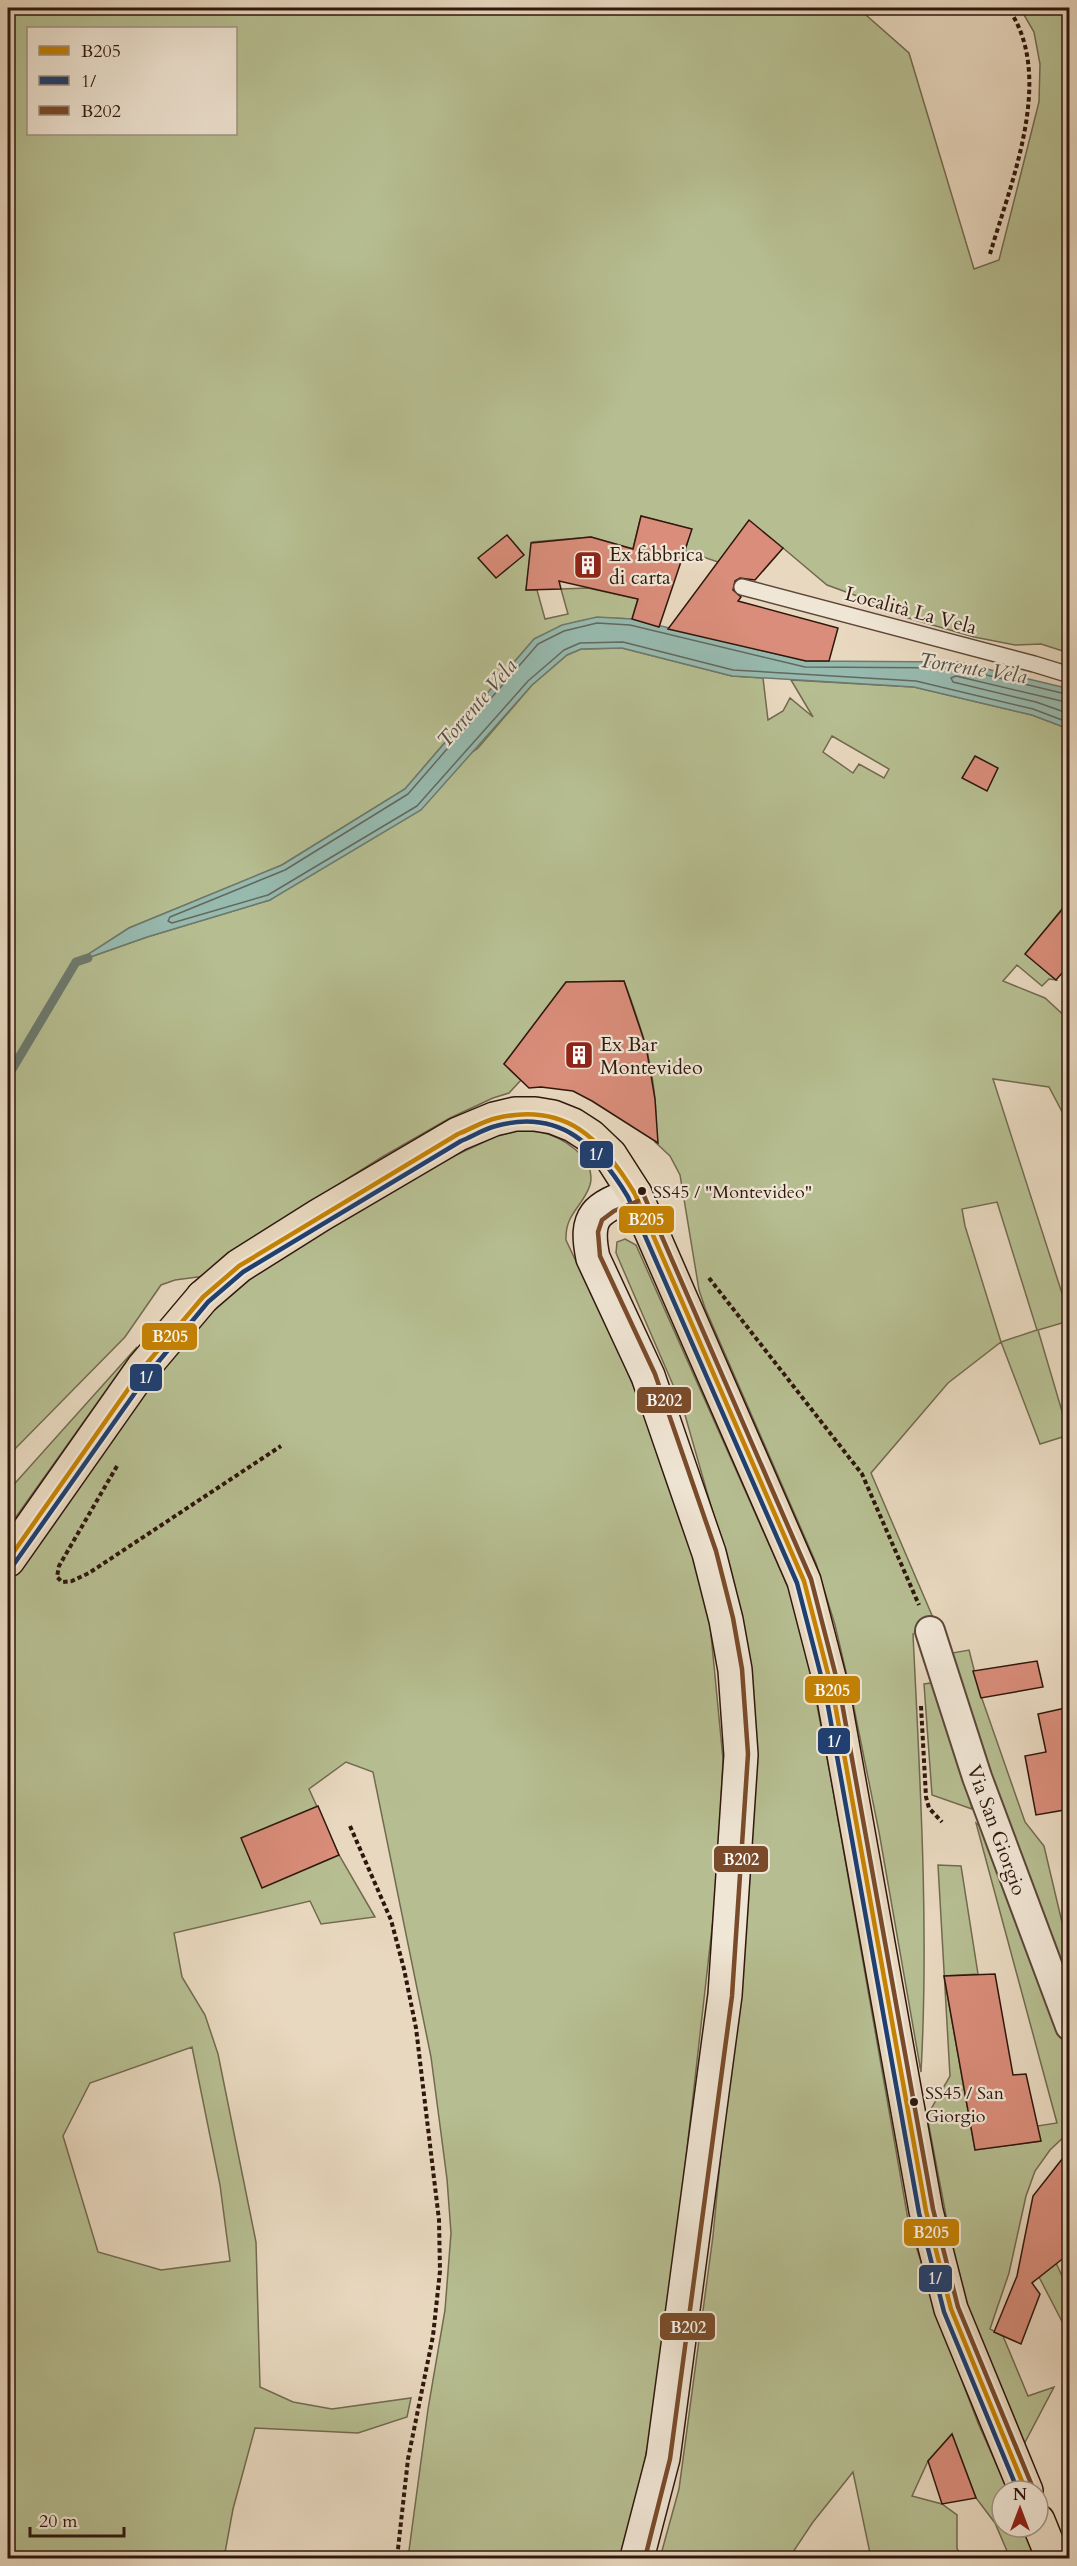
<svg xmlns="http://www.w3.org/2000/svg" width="1077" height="2566" font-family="Cardo,serif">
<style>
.green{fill:#b6be91;stroke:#726a4f;stroke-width:1.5;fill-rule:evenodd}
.water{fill:#97baaf;stroke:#6d796e;stroke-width:1.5}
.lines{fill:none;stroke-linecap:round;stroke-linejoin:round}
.shore{stroke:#63685e;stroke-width:1.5}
.stream{stroke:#6d796e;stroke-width:9}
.building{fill:#d98d7a;stroke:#2f170d;stroke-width:1.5}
.lane-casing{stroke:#5d473a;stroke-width:18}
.street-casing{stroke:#5d473a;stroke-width:32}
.secondary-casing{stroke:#2f170d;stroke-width:36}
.primary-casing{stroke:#2f170d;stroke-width:36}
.highway-casing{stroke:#2f170d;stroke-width:36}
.path{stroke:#2f170d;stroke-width:4;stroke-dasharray:4.5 3;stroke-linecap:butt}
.lane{stroke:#f0e6d5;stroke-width:15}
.street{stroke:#f0e6d5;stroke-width:28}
.secondary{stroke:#f0e6d5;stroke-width:33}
.primary{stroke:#e8d8bf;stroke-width:33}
.highway{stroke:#e8d8bf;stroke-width:33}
.bus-1-casing{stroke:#f0e6d5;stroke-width:9}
.bus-2-casing{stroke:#f0e6d5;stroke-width:9}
.bus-3-casing{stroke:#f0e6d5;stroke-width:9}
.bus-1{stroke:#c58203;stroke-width:4.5}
.bus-2{stroke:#1d3f72;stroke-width:4.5}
.bus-3{stroke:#7a4b2a;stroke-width:4.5}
.bus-dot{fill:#2f170d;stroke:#f0e6d5;stroke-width:2}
.labels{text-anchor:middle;stroke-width:4.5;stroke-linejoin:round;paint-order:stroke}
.bus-label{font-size:18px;fill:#2f170d;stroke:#f0e6d5;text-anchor:start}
.poi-label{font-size:20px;fill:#2f170d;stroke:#f0e6d5;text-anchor:start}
.street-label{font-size:20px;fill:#2f170d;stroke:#f0e6d5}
.water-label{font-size:21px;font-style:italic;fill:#535046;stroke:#f0e6d5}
.line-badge{stroke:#f0e6d5;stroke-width:2}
.badge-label{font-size:16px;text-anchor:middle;font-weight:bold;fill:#fff}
</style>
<rect width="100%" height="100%" fill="#e8d8bf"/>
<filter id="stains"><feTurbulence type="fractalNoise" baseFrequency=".00333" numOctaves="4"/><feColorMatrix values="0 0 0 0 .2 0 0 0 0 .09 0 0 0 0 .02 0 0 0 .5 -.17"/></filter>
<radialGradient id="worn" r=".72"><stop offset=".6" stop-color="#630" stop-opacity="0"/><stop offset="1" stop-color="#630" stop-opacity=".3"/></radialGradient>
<path class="green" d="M 8,8 L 858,8 L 909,53 L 974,269 L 999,260 L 1039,102 L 1040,64 L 1034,32 L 1020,8 L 1069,8 L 1069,653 L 1041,644 L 1015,645 L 974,637 L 898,615 L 882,605 L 827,585 L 783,548 L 718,562 L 685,551 L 691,529 L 641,516 L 633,549 L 591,537 L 532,542 L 526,590 L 537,590 L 545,619 L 568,614 L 561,589 L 588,588 L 638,599 L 632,619 C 589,616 573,620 534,639 L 405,789 L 282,865 L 129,928 L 79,961 L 147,937 L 270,900 L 478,748 L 532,685 L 567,655 L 581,649 L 622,648 L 732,676 L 763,678 L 768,720 L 783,711 L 790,698 L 813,717 L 791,680 L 914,687 L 1032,715 L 1069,729 L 1069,900 L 1026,954 L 1056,980 L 1049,979 L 1042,986 L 1017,965 L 1003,981 L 1045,998 L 1069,1020 L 1069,1125 L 1049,1087 L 993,1079 L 1069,1315 L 1069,1321 L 1038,1330 L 1069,1435 L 1040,1444 L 1001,1342 L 948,1383 L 871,1473 L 937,1627 L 913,1634 C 920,1780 929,1927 921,2072 L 879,1832 L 851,1693 L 835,1625 L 816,1563 L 705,1308 L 699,1290 L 680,1175 L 670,1156 L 655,1142 C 660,1086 644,1033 624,981 L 566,982 L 504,1064 L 521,1080 L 509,1093 L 493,1098 L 450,1118 L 382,1157 L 312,1201 L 205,1276 L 175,1280 L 161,1285 L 125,1337 L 8,1456 ZM 28,28 L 236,28 L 236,134 L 28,134 ZM 832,736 L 889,769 L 884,778 L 859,764 L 853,773 L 823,752 ZM 997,1202 L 1037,1330 L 1001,1342 L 965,1226 L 962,1209 Z
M 517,1131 C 525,1131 533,1131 540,1132 C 563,1136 597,1159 590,1185 C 583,1207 565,1213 566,1240 L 624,1364 L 661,1452 L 695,1560 L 709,1614 L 723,1759 L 717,1884 L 660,2388 L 624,2558 L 408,2558 L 428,2409 L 445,2310 L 451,2233 L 447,2179 L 431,2057 L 373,1772 L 346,1762 L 309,1789 L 339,1855 L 375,1917 L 321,1924 L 310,1901 L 174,1933 L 182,1977 L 205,2015 L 218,2054 L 256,2242 L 260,2387 L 293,2402 L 332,2409 L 411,2398 L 407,2417 L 358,2433 L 255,2428 L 233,2509 L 224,2558 L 8,2558 L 8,1585 L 60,1507 L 151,1383 L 236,1284 L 430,1167 L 497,1136 ZM 192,2047 L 220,2185 L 230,2261 L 161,2270 L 98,2252 L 63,2136 L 90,2083 Z
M 625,1239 L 636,1245 L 792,1596 L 804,1638 L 830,1773 L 909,2225 L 948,2344 L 978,2423 L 1008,2491 L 1002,2491 L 1002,2527 L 1024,2527 L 1037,2558 L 1010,2558 L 995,2523 L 976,2498 L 952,2434 L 928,2461 L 912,2496 L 942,2504 L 957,2515 L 957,2548 L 961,2558 L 871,2558 L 853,2472 L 813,2522 L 789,2558 L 660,2558 L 679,2489 L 713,2236 L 746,1889 L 747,1652 L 737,1597 L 683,1408 L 616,1253 L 617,1242 Z
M 137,1347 L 8,1528 L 8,1491 Z
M 969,1650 L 980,1693 L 1025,1822 L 1044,1846 L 1069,1952 L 1069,2000 L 947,1654 Z
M 938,1682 L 972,1809 L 932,1795 L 924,1684 Z
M 976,1823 L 988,1831 L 1069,2055 L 1069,2132 L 1050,2150 L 1035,2171 L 1026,2196 L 1009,2273 L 990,2329 L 1003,2336 L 1028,2396 L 1054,2387 L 1023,2446 L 971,2322 L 957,2273 L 927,2116 L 950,2076 L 938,1865 L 961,1866 L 978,1974 L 944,1976 L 975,2150 L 1040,2141 L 1037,2126 L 1057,2123 Z
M 1056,2263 L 1069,2291 L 1069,2335 L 1039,2277 Z"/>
<path class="water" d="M 597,617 L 632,619 L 806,661 L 958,662 L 1062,687 L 1069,690 L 1069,729 L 1032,715 L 914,687 L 732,676 L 622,648 L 581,649 L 567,655 L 532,685 L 421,810 L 270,900 L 147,937 L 76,962 L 129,928 L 282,865 L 405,789 L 534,639 L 562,625 Z"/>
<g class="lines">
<path class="shore" d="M 1070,695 L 957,668 L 805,667 L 630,625 L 597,623 L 564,631 L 538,644 L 408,794 L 285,870 L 170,917 L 168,921 L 172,923 L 268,895 L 417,806 L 528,681 L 564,650 L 580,643 L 623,642 L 733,670 L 916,681 L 1033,709 L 1070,723
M 1070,703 L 956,676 L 951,678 L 953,682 L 1036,702 L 1070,714"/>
<path class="stream" d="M 8,1076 L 76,962 L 88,958"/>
</g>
<path class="building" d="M 641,516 L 692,529 L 659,627 L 632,619 L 638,599 L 559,581 L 561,589 L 526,590 L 531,543 L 591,537 L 633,549 Z
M 749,520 L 783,548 L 755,580 L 740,578 L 735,581 L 733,590 L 741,597 L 738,601 L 838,628 L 829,661 L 806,661 L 668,629 Z
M 507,535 L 524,555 L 496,578 L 478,558 Z
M 975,756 L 998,768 L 987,791 L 962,778 Z
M 1070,900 L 1070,964 L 1056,980 L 1025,954 Z
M 624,981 L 646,1046 L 655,1099 L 658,1143 L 592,1101 L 573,1091 L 541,1087 L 529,1088 L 504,1064 L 566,982 Z
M 1037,1661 L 1043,1687 L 981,1698 L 973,1671 Z
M 1070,1707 L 1070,1809 L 1036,1815 L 1025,1756 L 1046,1752 L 1038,1714 Z
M 318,1806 L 339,1855 L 262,1888 L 241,1838 Z
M 995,1974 L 1013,2075 L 1026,2074 L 1041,2141 L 975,2150 L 944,1976 Z
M 1070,2149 L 1070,2253 L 1032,2283 L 1040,2294 L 1021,2344 L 994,2332 L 1017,2276 L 1033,2196 Z
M 952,2434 L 976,2498 L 942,2504 L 928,2461 Z"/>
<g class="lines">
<g class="lane-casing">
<path id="lane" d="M 742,587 L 1034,664 L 1070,675"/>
</g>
<g class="street-casing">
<path id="street" d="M 930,1631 L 977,1777 L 1070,2026"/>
</g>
<g class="secondary-casing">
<path id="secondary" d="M 635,1194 C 596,1208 584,1215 593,1258 L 648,1376 L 709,1553 L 726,1620 L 735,1670 L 741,1755 L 725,1995 L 663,2458 L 637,2558"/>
</g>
<g class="primary-casing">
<path id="primary" d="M 203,1297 L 239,1266 L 320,1215 L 458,1134 L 494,1119 L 515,1114 L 535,1114 L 553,1117 L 573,1125 L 590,1136 L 610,1155 L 635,1194 L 804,1581 L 833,1693 L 926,2211 L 951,2309 L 1026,2491
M 1038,2521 L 1053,2558"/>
</g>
<g class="highway-casing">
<path id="highway" d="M 8,1560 L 143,1368 L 203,1297"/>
</g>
<path class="path" d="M 990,254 C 1011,182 1056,76 1008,8
M 709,1278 L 862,1474 L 919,1605
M 117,1466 L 59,1566 L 57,1577 L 62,1582 L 72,1581 L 89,1573 L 281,1446
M 921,1706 L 926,1797 L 929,1808 L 942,1822
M 350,1826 L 391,1920 L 404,1969 L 416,2028 L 439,2220 L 440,2271 L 433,2336 L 408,2459 L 397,2558"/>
<use href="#lane" class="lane"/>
<use href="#street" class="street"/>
<use href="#secondary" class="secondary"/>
<use href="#primary" class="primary"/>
<use href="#highway" class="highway"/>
<g class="bus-1-casing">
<path id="bus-1" d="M 8,1560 L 143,1368 L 203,1297 L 239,1266 L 458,1134 C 471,1129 483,1121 497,1118 C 566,1102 602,1139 635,1194 L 804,1581 L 833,1693 L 926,2211 L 951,2309 L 1026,2491"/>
</g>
<g class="bus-2-casing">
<path id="bus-2" d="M 14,1564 L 149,1373 L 208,1302 L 243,1272 L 461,1141 C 473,1136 484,1129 496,1126 C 561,1108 598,1147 628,1197 L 797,1583 L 826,1695 L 919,2213 L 944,2312 L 1018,2491"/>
</g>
<g class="bus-3-casing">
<path id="bus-3" d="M 642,1191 L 811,1579 L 840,1692 L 933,2209 L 958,2307 L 1033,2488
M 638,1201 L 614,1211 L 602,1220 L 598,1232 L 600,1256 L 655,1374 L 716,1551 L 733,1618 L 742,1669 L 748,1754 L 732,1996 L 670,2459 L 645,2558"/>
</g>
<use href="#bus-1" class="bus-1"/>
<use href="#bus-2" class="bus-2"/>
<use href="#bus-3" class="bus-3"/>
</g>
<defs>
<g id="building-square" transform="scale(1.5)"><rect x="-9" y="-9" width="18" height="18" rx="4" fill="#8f2418" stroke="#f0e6d5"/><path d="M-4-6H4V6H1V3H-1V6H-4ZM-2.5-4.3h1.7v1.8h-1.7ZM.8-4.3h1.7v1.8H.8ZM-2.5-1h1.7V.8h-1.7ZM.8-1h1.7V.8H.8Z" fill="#fff"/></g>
</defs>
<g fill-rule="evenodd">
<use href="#building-square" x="588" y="565"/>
<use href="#building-square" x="579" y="1055"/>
</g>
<g class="bus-dot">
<circle cx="642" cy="1191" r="5"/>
<circle cx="914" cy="2102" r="5"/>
</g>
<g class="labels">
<g class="bus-label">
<text x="653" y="1198">SS45 / "Montevideo"</text>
<text x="925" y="2099">SS45 / San<tspan x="925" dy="23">Giorgio</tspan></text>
</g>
<g class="poi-label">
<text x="609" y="561">Ex fabbrica<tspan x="609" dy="23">di carta</tspan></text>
<text x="600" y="1051">Ex Bar<tspan x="600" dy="23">Montevideo</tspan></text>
</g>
<g class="street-label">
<text transform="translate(911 610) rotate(15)" y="7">Località La Vela</text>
<text transform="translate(997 1830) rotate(70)" y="7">Via San Giorgio</text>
</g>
<g class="water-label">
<text transform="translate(973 668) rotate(9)" y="7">Torrente Vela</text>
<text transform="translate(477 703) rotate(-49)" y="7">Torrente Vela</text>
</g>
</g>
<g class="line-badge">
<rect x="579" y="1140" width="35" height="29" rx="6" fill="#1d3f72"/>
<rect x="618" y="1205" width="57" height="29" rx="6" fill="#c58203"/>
<rect x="141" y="1322" width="57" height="29" rx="6" fill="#c58203"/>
<rect x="129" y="1363" width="34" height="29" rx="6" fill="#1d3f72"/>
<rect x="636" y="1386" width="56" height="28" rx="6" fill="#7a4b2a"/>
<rect x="804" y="1675" width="57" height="29" rx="6" fill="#c58203"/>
<rect x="817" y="1727" width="34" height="28" rx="6" fill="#1d3f72"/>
<rect x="713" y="1845" width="56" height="28" rx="6" fill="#7a4b2a"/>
<rect x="903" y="2218" width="57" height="29" rx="6" fill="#c58203"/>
<rect x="918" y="2264" width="35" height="29" rx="6" fill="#1d3f72"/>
<rect x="659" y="2312" width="57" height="29" rx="6" fill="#7a4b2a"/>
</g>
<g class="badge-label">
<text x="596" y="1160">1/</text>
<text x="646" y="1225">B205</text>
<text x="170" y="1342">B205</text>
<text x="146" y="1383">1/</text>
<text x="664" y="1406">B202</text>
<text x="832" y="1696">B205</text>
<text x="834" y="1747">1/</text>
<text x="741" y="1865">B202</text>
<text x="931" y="2238">B205</text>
<text x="935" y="2284">1/</text>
<text x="688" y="2333">B202</text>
</g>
<rect width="1077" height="2566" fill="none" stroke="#e8d8bf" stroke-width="30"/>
<rect x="9" y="9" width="1059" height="2548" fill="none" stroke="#2f170d" stroke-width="3"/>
<rect x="15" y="15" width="1047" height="2536" fill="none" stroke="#2f170d" stroke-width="1.5"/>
<rect x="27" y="27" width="210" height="108" fill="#f0e6d5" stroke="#a39385" stroke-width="1.5"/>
<rect x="39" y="46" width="30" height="9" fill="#c58203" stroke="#a39385" stroke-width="1.5"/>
<text x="81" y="57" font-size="18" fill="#2f170d">B205</text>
<rect x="39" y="76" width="30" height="9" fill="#1d3f72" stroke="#a39385" stroke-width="1.5"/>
<text x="81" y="87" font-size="18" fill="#2f170d">1/</text>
<rect x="39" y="106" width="30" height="9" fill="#7a4b2a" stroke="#a39385" stroke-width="1.5"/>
<text x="81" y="117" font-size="18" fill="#2f170d">B202</text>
<g transform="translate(1020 2509)"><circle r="28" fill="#f0e6d5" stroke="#a39385" stroke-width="1.5"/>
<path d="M0-4.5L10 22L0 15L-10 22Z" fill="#8f2418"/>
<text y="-9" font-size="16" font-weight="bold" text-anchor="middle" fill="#2f170d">N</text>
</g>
<path d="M30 2527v9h94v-9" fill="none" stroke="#2f170d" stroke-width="3"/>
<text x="39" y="2527" font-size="18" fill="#2f170d" stroke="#f0e6d5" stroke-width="4.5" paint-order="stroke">20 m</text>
<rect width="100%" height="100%" filter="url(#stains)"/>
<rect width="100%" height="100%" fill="url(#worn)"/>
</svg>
